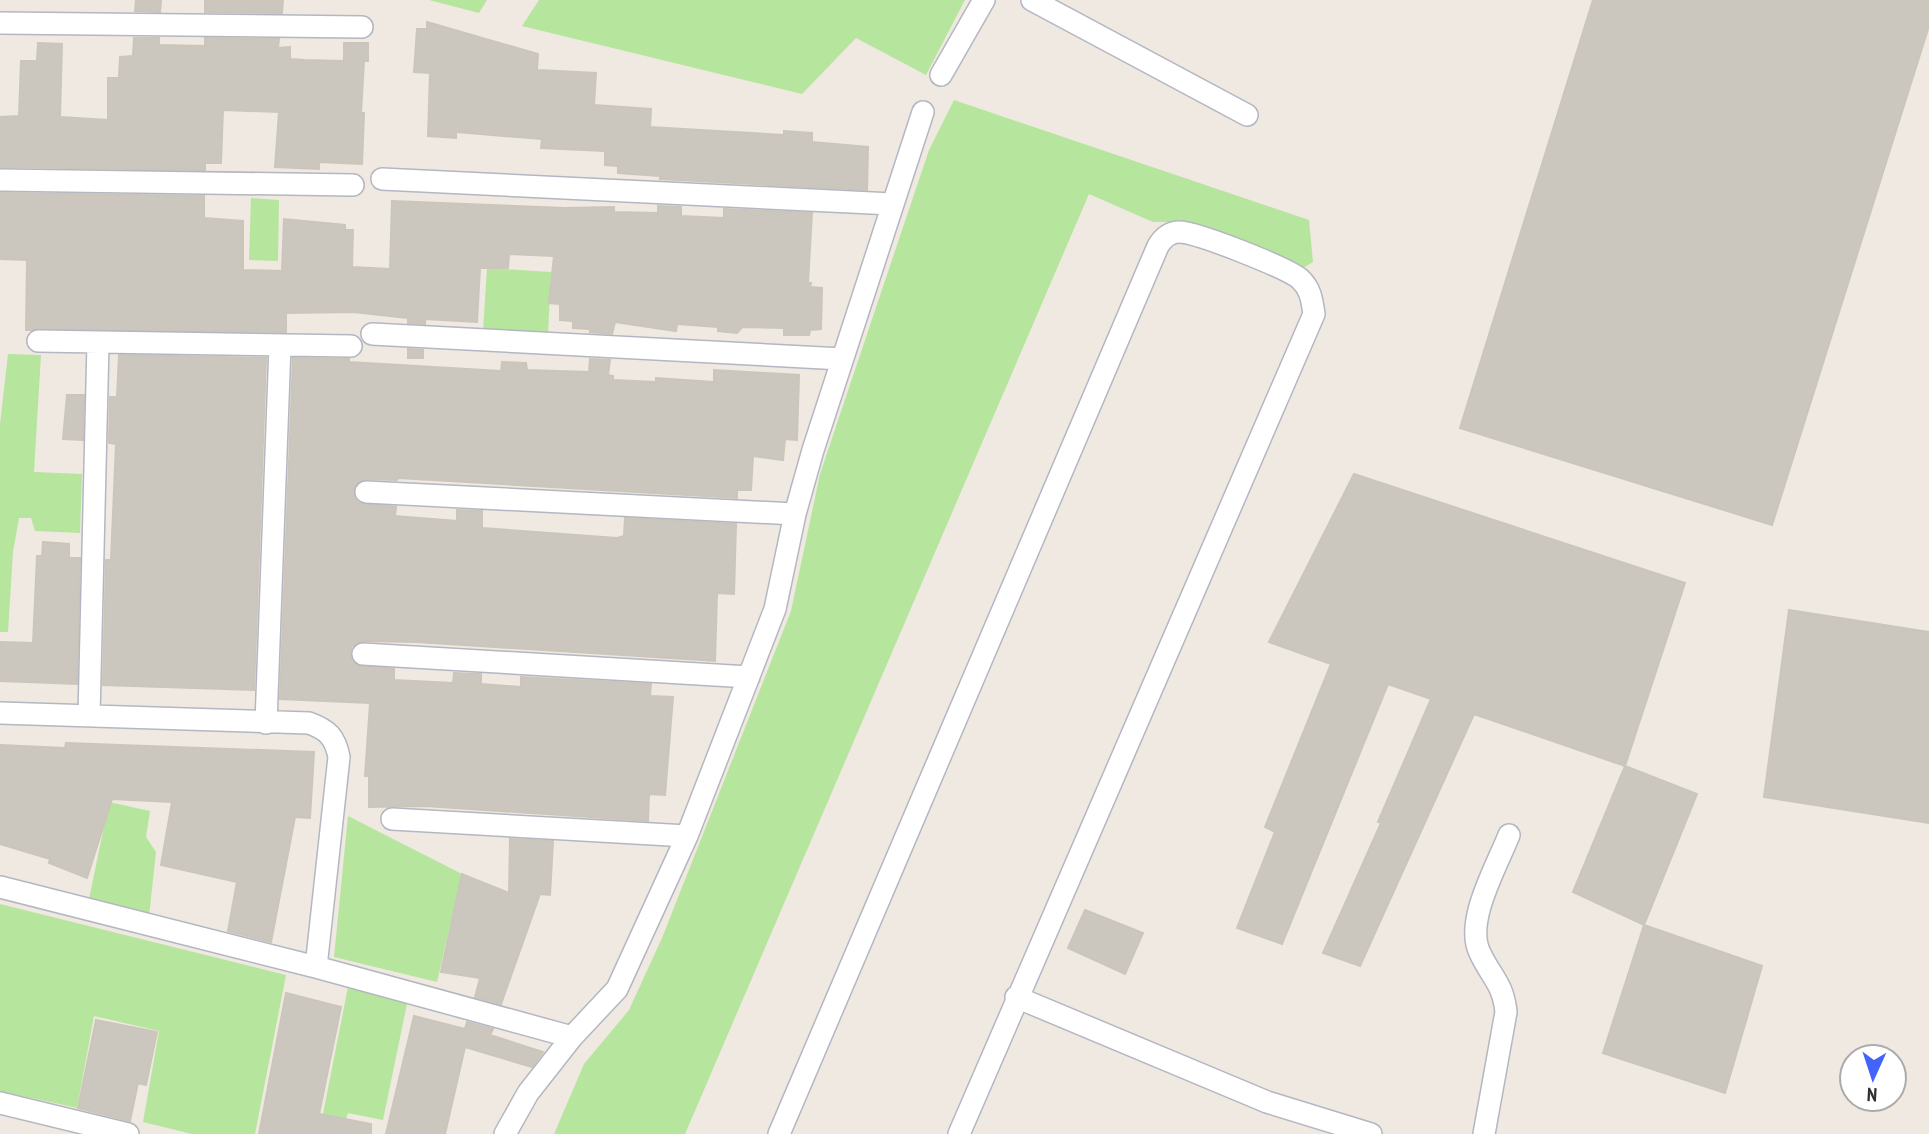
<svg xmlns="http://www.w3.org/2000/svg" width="1929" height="1134" font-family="'PT Sans Narrow',sans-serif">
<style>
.green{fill:#b6e59e}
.building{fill:#cbc7bf;stroke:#cbc5ba;stroke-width:2}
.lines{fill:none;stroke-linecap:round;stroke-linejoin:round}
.minor-casing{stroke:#b4b7c1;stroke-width:24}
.minor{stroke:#fff;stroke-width:21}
</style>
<rect width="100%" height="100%" fill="#efe9e1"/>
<path class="green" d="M 429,0 L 487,0 L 479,13 Z
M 539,0 L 965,0 L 926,75 L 856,38 L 802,94 L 522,26 Z
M 954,100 L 1309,220 L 1313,262 L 1300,270 L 1174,222 L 1153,222 L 1089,194 L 685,1134 L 554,1134 L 584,1064 L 629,1010 L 662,938 L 791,611 L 820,474 L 929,150 Z
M 251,198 L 279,200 L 278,261 L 249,260 Z
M 487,268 L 551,272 L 548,334 L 483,331 Z
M 8,354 L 41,355 L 34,472 L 82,474 L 80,533 L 35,531 L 31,518 L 19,518 L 13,552 L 8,632 L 0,632 L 0,424 Z
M 109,802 L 150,811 L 146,837 L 156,852 L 149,916 L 88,904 Z
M 348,816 L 462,874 L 437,982 L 334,957 Z
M 0,904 L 286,975 L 255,1134 L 192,1134 L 143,1122 L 159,1031 L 94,1016 L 77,1108 L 0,1091 Z
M 348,987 L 408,999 L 383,1120 L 348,1113 L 341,1134 L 319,1134 Z"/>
<path class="building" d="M 136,0 L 161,0 L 160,12 L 135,11 Z
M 205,0 L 283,0 L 282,13 L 205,12 Z
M 1593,0 L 1929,0 L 1929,26 L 1772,525 L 1460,428 Z
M 427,22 L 538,54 L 537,70 L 596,73 L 594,105 L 651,109 L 650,127 L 784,135 L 784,131 L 812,133 L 812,142 L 868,147 L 867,190 L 660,179 L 660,176 L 618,173 L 618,166 L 605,165 L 605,151 L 541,148 L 542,139 L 456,132 L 456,138 L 428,136 L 430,73 L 414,72 L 417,29 L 427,29 Z
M 134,38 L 159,38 L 159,45 L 205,46 L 205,38 L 279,39 L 278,48 L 290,47 L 290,59 L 304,60 L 344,61 L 344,43 L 368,43 L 368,61 L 364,61 L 361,113 L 364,113 L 362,164 L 319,162 L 319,169 L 275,167 L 279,112 L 223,110 L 221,163 L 205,163 L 205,170 L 0,167 L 0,117 L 19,116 L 21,61 L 37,61 L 38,43 L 62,44 L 60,117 L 108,120 L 108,78 L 119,78 L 120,57 L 133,56 Z
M 0,193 L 204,196 L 204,218 L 243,221 L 243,270 L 282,271 L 284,219 L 345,225 L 345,230 L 353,230 L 352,267 L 390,269 L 392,201 L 565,208 L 614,207 L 614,212 L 658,213 L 658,206 L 681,207 L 681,216 L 724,218 L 724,209 L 812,213 L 808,283 L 811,283 L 810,287 L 822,288 L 821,329 L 810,330 L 809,335 L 784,335 L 784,328 L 742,327 L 737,333 L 718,331 L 718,327 L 677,324 L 676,331 L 615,322 L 612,334 L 590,332 L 590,329 L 573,328 L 573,321 L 560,320 L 560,304 L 549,303 L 554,256 L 509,254 L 508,268 L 480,268 L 477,322 L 425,319 L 425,324 L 408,323 L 408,318 L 353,312 L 286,313 L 286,332 L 26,330 L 27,260 L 0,259 Z
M 408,349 L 423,350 L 423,358 L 408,358 Z
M 119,355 L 266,358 L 254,690 L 103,685 L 106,560 L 111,560 L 116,444 L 109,443 L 110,397 L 117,397 Z
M 293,358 L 349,359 L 349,362 L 501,371 L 502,362 L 526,363 L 527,370 L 589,372 L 590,359 L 610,360 L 608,375 L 613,376 L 613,380 L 656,382 L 656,378 L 714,382 L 714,370 L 799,375 L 797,440 L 785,439 L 783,460 L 753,456 L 751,490 L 737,490 L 737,498 L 398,478 L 397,480 L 366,479 L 355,485 L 354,497 L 358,503 L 396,507 L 395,516 L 457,521 L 457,510 L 482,511 L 482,528 L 617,538 L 624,536 L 625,518 L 736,524 L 734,594 L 717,593 L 715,661 L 416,642 L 363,641 L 352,646 L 350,653 L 356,665 L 394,669 L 394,680 L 453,683 L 454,673 L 481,674 L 481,684 L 521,687 L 521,677 L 651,684 L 650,696 L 673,697 L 665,795 L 649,794 L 648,821 L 425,806 L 369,807 L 369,776 L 365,776 L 370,703 L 280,699 Z
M 67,395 L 84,395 L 83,440 L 63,439 Z
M 1354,474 L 1685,583 L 1625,766 L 1474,714 L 1360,966 L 1323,953 L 1381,823 L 1378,822 L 1431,699 L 1388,684 L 1282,944 L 1237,928 L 1275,832 L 1265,827 L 1331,664 L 1269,642 Z
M 43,542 L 69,544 L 69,558 L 80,558 L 77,684 L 0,681 L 0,642 L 33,643 L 37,556 L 42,556 Z
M 1789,610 L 1929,632 L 1929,823 L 1764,797 Z
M 66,743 L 314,752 L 310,818 L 295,817 L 271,942 L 228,931 L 237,882 L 161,865 L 172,802 L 112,799 L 87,878 L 49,863 L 50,859 L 0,844 L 0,745 L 65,748 Z
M 1625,766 L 1697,794 L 1644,925 L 1573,892 Z
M 510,839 L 553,841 L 550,895 L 540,894 L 501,1004 L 475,997 L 480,978 L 441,972 L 462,874 L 509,893 Z
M 1085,910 L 1143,933 L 1125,974 L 1068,948 Z
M 1644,925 L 1762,966 L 1725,1093 L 1603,1053 Z
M 286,993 L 341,1007 L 319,1114 L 371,1124 L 371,1134 L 259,1134 Z
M 414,1016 L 465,1029 L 467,1022 L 493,1029 L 490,1035 L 543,1052 L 532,1067 L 465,1047 L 445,1134 L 386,1134 Z
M 96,1020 L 157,1032 L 146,1085 L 138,1083 L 130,1121 L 78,1108 Z"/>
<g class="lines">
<g class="minor-casing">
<path id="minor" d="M 1032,0 L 1247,115
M 0,23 L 362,27
M 941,75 L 984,0
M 382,179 L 892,204
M 0,180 L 353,185
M 372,334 L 842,359
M 38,341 L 351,346
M 366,492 L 795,514
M 363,654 L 749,677
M 0,713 L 309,723 C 328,730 335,737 339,757 L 316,967
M 89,716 L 98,343
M 266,723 L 280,346
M 392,819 L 687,836
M 0,887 L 316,967 L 572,1037
M 1016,997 L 1267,1102 L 1371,1134
M 0,1103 L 128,1134
M 505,1134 L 528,1093 L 572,1037 L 617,989 L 687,836 L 775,609 L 795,514 L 813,450 L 923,112
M 779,1134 L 1158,246 C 1163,238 1169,232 1179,232 C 1197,232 1287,268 1300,279 C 1311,289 1312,301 1314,314 L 959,1134
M 1484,1134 L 1506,1012 C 1503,983 1491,977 1480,953 C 1464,922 1497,866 1509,835"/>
</g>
<use href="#minor" class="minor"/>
</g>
<g transform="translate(1873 1078) rotate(183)"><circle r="33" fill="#ffffff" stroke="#ababab" stroke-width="2"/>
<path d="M0-5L12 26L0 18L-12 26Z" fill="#4264fb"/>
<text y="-10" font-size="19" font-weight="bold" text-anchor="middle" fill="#2e2e2e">N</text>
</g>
</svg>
